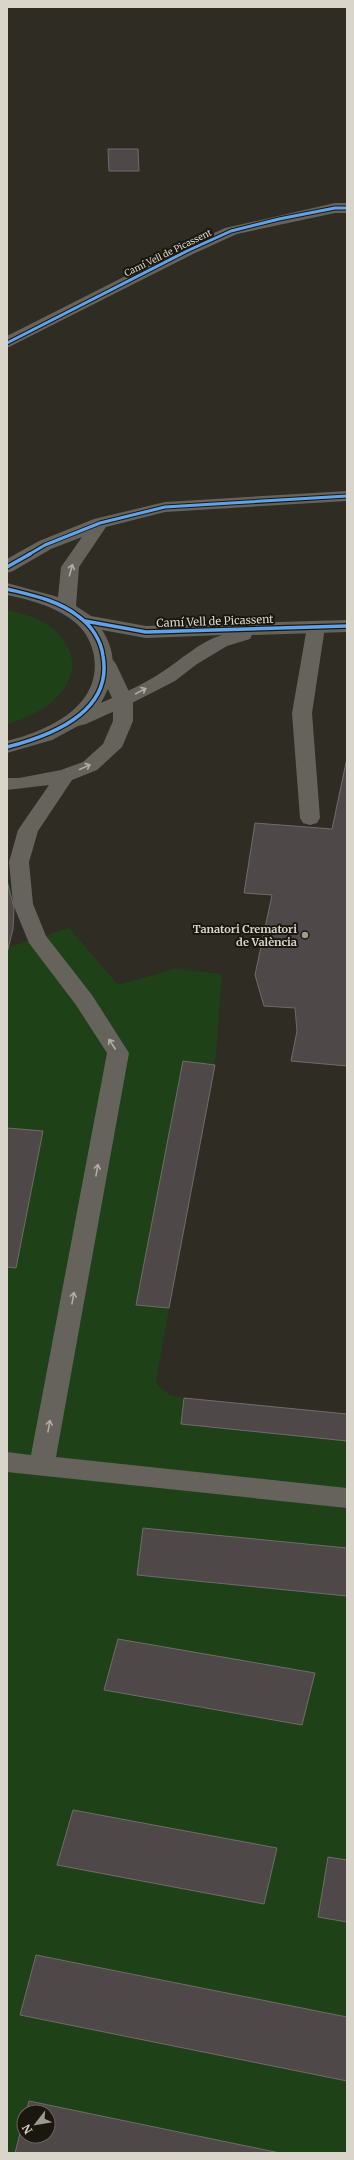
<svg xmlns="http://www.w3.org/2000/svg" width="354" height="2160" font-family="Merriweather,serif">
<style>
.green{fill:#1f4118;fill-rule:evenodd}
.building{fill:#4e4948;stroke:#706b6a}
.lines{fill:none;stroke-linecap:round;stroke-linejoin:round}
.lane{fill:#66635c;fill-rule:evenodd}
.street{fill:#66635c;fill-rule:evenodd}
.cycleway-far1-casing{stroke:#1a170f;stroke-width:5}
.cycleway-casing{stroke:#1a170f;stroke-width:6}
.cycleway-far1{stroke:#60a3ed;stroke-width:3}
.cycleway{stroke:#60a3ed;stroke-width:3.5}
.oneway{stroke:#b1ada4}
.poi-dot{fill:#9e9a90;stroke:#1a170f;stroke-width:1.5}
.labels{text-anchor:middle;stroke-width:4;stroke-linejoin:round;paint-order:stroke}
.far-street-label{font-size:9px;fill:#d9d5cb;stroke:#1a170f}
.street-label{font-size:11px;fill:#d9d5cb;stroke:#1a170f}
.poi-label{font-size:11px;font-weight:bold;fill:#d9d5cb;stroke:#1a170f;text-anchor:end}
</style>
<rect width="100%" height="100%" fill="#2f2c23"/>
<path class="green" d="M 7,610 C 22,613 41,618 52,628 C 100,670 53,713 7,724 Z
M 7,878 C 17,903 11,922 9,947 L 69,928 L 118,985 L 174,969 L 222,974 L 216,1055 L 156,1380 L 158,1386 L 170,1395 L 184,1398 L 347,1414 L 347,2153 L 7,2153 ZM 24,2112 L 48,2112 L 48,2136 L 24,2136 Z"/>
<path class="building" d="M 108,149 L 138,149 L 139,171 L 109,171 Z
M 347,758 L 347,1066 L 291,1061 L 297,1031 L 295,1008 L 264,1006 L 255,975 L 272,895 L 244,893 L 255,823 L 332,829 Z
M 7,881 L 14,908 L 13,929 L 7,953 Z
M 183,1061 L 215,1065 L 169,1308 L 136,1305 Z
M 7,1128 L 43,1131 L 16,1268 L 7,1267 Z
M 184,1398 L 347,1414 L 347,1441 L 181,1424 Z
M 143,1528 L 347,1548 L 347,1596 L 137,1575 Z
M 118,1639 L 315,1673 L 302,1725 L 104,1690 Z
M 73,1810 L 277,1848 L 264,1904 L 57,1865 Z
M 328,1857 L 347,1860 L 347,1922 L 318,1917 Z
M 36,1955 L 347,2017 L 347,2081 L 20,2015 Z
M 29,2101 L 280,2153 L 15,2153 L 24,2118 L 24,2136 L 48,2136 L 48,2112 L 26,2112 Z"/>
<g class="lines">
<path class="lane" d="M 316,621 L 323,623 L 325,627 L 312,713 L 320,818 L 317,823 L 310,825 L 303,823 L 300,818 L 292,713 L 307,627 L 309,623 Z
M 106,658 L 113,660 L 116,664 L 133,700 L 133,721 L 122,747 L 97,770 L 72,780 L 38,831 L 29,862 L 33,904 L 46,936 L 92,995 L 129,1053 L 56,1457 L 347,1488 L 347,1508 L 7,1472 L 7,1452 L 31,1455 L 107,1053 L 76,1005 L 29,943 L 13,904 L 9,862 L 18,830 L 49,785 L 7,790 L 7,778 L 19,778 L 61,770 L 83,762 L 103,744 L 113,721 L 113,700 L 96,664 L 99,660 Z"/>
<path class="street" d="M 335,203 L 347,203 L 347,213 L 335,213 L 237,234 L 193,254 L 7,348 L 7,336 L 181,248 L 225,228 Z
M 347,491 L 347,501 L 165,512 L 106,527 L 79,567 L 76,606 L 91,616 L 146,626 L 347,620 L 347,632 L 252,635 L 250,639 L 227,646 L 197,664 L 175,681 L 130,704 L 86,724 L 78,726 L 52,740 L 7,753 L 7,741 C 47,731 102,707 94,656 C 92,644 86,632 77,624 C 58,607 31,600 7,595 L 7,583 L 58,597 L 61,567 L 82,537 L 51,549 L 13,571 L 7,573 L 7,559 L 39,541 L 94,519 L 165,502 ZM 102,630 L 146,638 L 222,635 C 199,642 181,660 162,672 C 143,685 121,694 101,703 C 115,679 118,654 102,630 Z"/>
<g class="cycleway-far1-casing">
<path id="cycleway-far1" d="M 7,343 L 187,251 L 231,231 L 279,219 L 335,208 L 347,208
M 28,555 L 45,545 L 100,523 L 165,507 L 347,496"/>
</g>
<g class="cycleway-casing">
<path id="cycleway" d="M 7,567 L 30,554
M 7,589 C 31,595 58,600 78,616 C 91,625 101,640 103,656 C 113,712 50,736 7,747
M 85,621 L 146,632 L 347,626"/>
</g>
<use href="#cycleway-far1" class="cycleway-far1"/>
<use href="#cycleway" class="cycleway"/>
</g>
<defs><path id="oneway-shaft" d="M-6 0H5M1.5-3L5.5 0L1.5 3" fill="none" stroke-width="1.6" stroke-linecap="round" stroke-linejoin="round"/></defs>
<g class="oneway">
<use href="#oneway-shaft" transform="translate(71 570) rotate(-74)"/>
<use href="#oneway-shaft" transform="translate(141 691) rotate(-28)"/>
<use href="#oneway-shaft" transform="translate(85 767) rotate(-25)"/>
<use href="#oneway-shaft" transform="translate(112 1044) rotate(-123)"/>
<use href="#oneway-shaft" transform="translate(97 1170) rotate(-80)"/>
<use href="#oneway-shaft" transform="translate(73 1298) rotate(-80)"/>
<use href="#oneway-shaft" transform="translate(49 1426) rotate(-80)"/>
</g>
<circle class="poi-dot" cx="305" cy="935" r="4"/>
<g class="labels">
<g class="far-street-label">
<text transform="translate(168 253) rotate(-26)" y="3">Camí Vell de Picassent</text>
</g>
<g class="street-label">
<text transform="translate(215 621) rotate(-2)" y="4">Camí Vell de Picassent</text>
</g>
<g class="poi-label">
<text x="297" y="933">Tanatori Crematori<tspan x="297" dy="13">de València</tspan></text>
</g>
</g>
<rect width="354" height="2160" fill="none" stroke="#d9d5cb" stroke-width="16"/>
<g transform="translate(36 2124) rotate(239)"><circle r="19" fill="#1a170f" stroke="#66635a"/>
<path d="M0-3L7 15L0 10L-7 15Z" fill="#9e9a90"/>
<text y="-6" font-size="11" font-weight="bold" text-anchor="middle" fill="#d9d5cb">N</text>
</g>
</svg>
